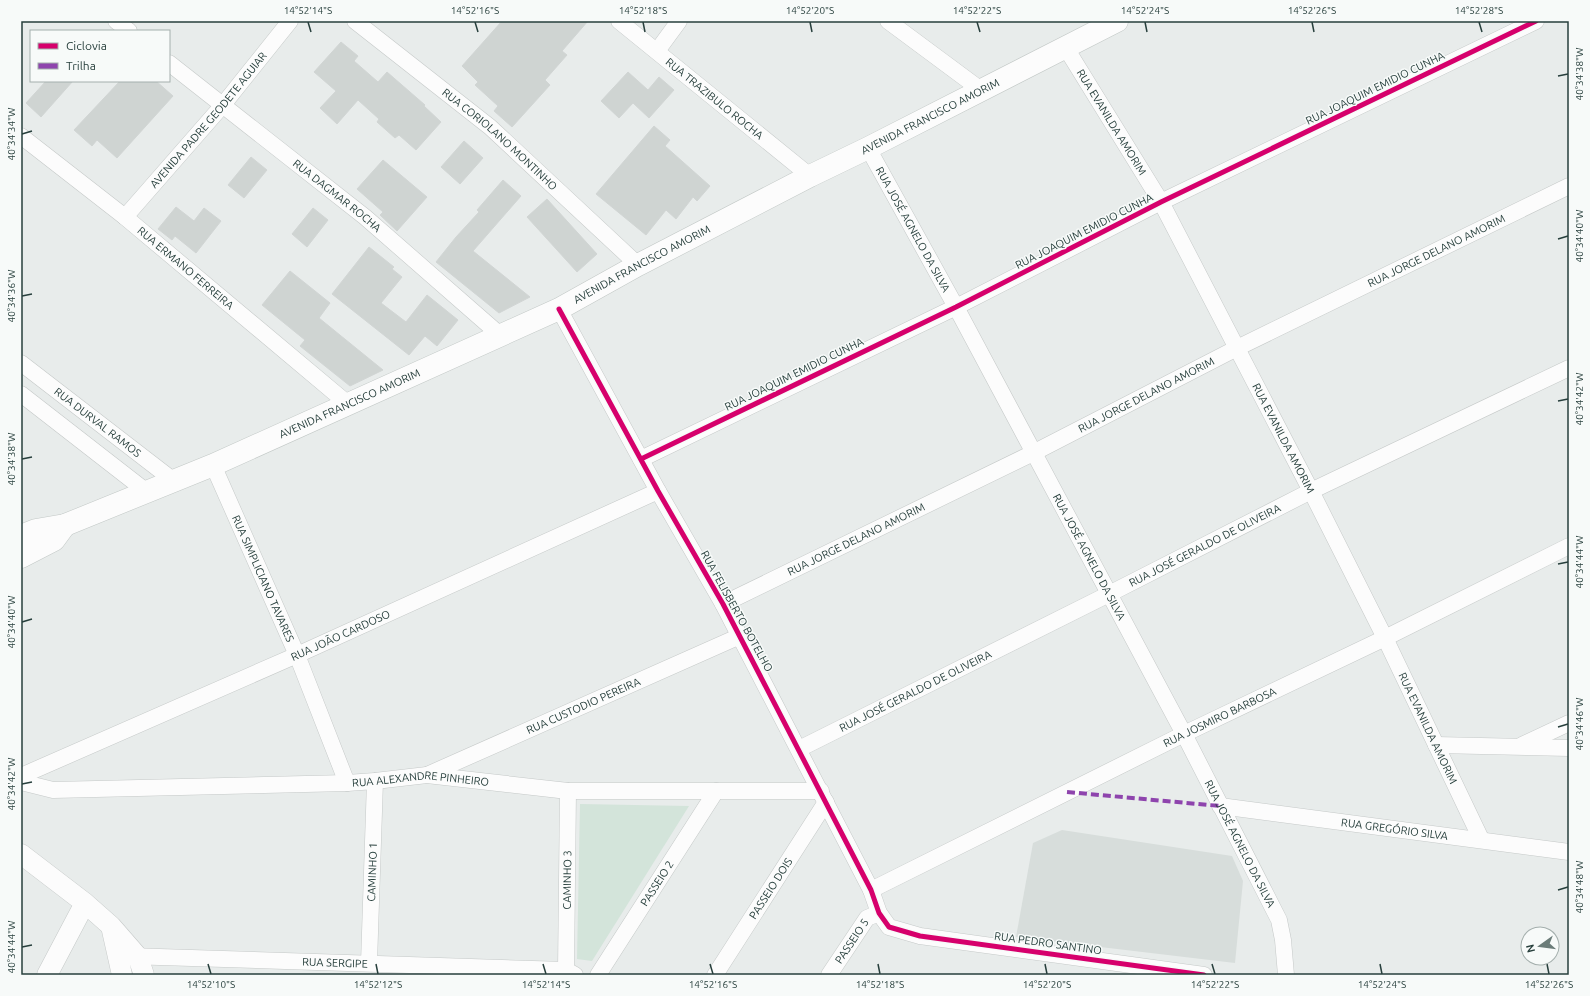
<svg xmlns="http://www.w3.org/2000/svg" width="1590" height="996" font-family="Ubuntu,sans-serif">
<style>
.built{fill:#d7dddb}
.green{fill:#d3e4da}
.building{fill:#cfd4d2;stroke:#d1d5d4}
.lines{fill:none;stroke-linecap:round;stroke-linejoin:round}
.minor-casing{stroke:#c5c9c8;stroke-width:17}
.tertiary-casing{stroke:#c5c9c8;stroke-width:21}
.secondary-casing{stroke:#c2c8c6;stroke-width:23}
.minor{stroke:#fcfcfc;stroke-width:16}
.tertiary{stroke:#fcfcfc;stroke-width:20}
.secondary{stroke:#fcfcfc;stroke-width:22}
.quiet{stroke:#8e44ad;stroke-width:4;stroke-dasharray:8 4;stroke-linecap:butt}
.cycleway-casing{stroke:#f7faf9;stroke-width:8}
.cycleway{stroke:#d6006c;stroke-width:5}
.ticks{fill:none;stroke:#273f3c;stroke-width:1.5}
.labels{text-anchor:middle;stroke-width:3;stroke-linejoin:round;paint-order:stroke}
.street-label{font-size:11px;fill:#273f3c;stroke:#f7faf9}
.neatline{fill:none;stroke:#273f3c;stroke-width:1.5}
.ticks-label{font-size:10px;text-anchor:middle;fill:#273f3c}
</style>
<rect width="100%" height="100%" fill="#e8eceb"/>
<path class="built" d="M 1062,830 L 1232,856 L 1243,881 L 1235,963 L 1016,937 L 1033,843 Z"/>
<path class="green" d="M 580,804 L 689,806 L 592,961 L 577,959 Z"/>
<path class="building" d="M 502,21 L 588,21 L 562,51 L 567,55 L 545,80 L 550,85 L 512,127 L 494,111 L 498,106 L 475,85 L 478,82 L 462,66 Z
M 341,42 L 358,56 L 354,61 L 378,82 L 387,72 L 425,105 L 424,106 L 441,122 L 416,150 L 399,135 L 395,138 L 377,122 L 379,119 L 358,100 L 337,124 L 320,108 L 336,91 L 314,72 Z
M 628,72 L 648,90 L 659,77 L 674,90 L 649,118 L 633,103 L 619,118 L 601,101 Z
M 46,81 L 73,81 L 41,117 L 26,103 Z
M 120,81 L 156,81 L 173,96 L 117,158 L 97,140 L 92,146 L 74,130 Z
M 654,126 L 670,140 L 665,146 L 710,186 L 697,201 L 693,197 L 676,219 L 666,210 L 646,235 L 596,194 Z
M 464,141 L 483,158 L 460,184 L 441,167 Z
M 251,157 L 267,170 L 244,198 L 228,185 Z
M 383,160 L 427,197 L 397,231 L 380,215 L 383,212 L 357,189 Z
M 503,180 L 521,196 L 473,251 L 530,297 L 499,313 L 436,262 L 456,237 L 479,212 L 477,210 Z
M 547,199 L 597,254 L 577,272 L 527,217 Z
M 176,207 L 194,221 L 204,208 L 221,221 L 196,253 L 175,236 L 172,240 L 158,229 Z
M 313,208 L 328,220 L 307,247 L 292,234 Z
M 369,247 L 394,267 L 392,269 L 402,277 L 381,303 L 406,322 L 427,295 L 458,320 L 437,346 L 425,336 L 409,355 L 332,294 Z
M 290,271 L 330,303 L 319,318 L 383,370 L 350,386 L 300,346 L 305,340 L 262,305 Z"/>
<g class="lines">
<g class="minor-casing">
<g id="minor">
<path d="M 116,21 L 129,31"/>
<path id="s1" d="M 355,21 L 490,127 L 638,265"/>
<path id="s2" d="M 619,21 L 810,176"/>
<path d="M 888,21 L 981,90"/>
<path id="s3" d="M 1066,48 L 1161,202 L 1311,491 L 1385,638 L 1481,839"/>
<path d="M 657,51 L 679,21"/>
<path id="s4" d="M 169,63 L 365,217 L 500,335"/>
<path id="s5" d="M 21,136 L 125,217 L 348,404"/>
<path id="s6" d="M 868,148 L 956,307 L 1184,734 L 1279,920 L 1283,940 L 1286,975"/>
<path id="s7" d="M 125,217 L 222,106 L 290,21"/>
<path d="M 559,309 L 658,491 L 723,604 L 871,890 L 879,913 L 889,927 L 920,936 L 1204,975"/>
<path id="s8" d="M 21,363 L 174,481"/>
<path d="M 21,394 L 147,492"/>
<path d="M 641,459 L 956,307 L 1161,202 L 1536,21"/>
<path id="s9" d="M 213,465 L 297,655 L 347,783"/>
<path id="s10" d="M 723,604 L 1033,453 L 1237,348 L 1569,186"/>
<path d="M 1436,745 L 1569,748"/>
<path d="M 1522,745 L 1569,723"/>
<path id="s11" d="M 799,749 L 1109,594 L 1311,491 L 1569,368"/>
<path id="s12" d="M 427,775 L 740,636"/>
<path id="s13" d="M 21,776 L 297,655 L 658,491"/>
<path id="s14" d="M 21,782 L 53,790 L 347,783 L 375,781 L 427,775 L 568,791 L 821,791"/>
<path id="s15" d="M 1220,806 L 1569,852"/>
<path id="s16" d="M 871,890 L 1184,734 L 1385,638 L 1569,546"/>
<path id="s17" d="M 127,956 L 566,970 L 575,975"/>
<path id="s18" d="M 369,963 L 375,781"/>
<path id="s19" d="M 566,970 L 568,791"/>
<path id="s20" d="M 598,975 L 716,791"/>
<path id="s21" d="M 715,975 L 826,802"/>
<path id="s22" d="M 829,975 L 867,918 L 879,913"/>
</g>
</g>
<g class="tertiary-casing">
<path id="tertiary" d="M 21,854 L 85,903 L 111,926 L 138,957 L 144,975
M 111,926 L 122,975
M 47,975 L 85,903"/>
</g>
<g class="secondary-casing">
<g id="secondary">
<path id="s23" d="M 21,536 L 36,530 L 65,525 L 213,465 L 559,309 L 638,265 L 810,176 L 868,148 L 1117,21"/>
<path d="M 21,557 L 54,540 L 65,525"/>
</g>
</g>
<use href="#minor" class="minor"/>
<use href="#tertiary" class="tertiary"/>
<use href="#secondary" class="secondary"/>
<path class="quiet" d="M 1067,792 L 1220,806"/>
<g class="cycleway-casing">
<path id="cycleway" d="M 559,309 L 658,491 L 723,604 L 871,890 L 879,913 L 889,927 L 920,936 L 1204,975
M 641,459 L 956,307 L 1161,202 L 1536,21"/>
</g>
<use href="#cycleway" class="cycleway"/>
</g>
<path class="ticks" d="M 308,22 L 311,32M 475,22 L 478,32M 643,22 L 645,32M 810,22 L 812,32M 977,22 L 980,32M 1145,22 L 1147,32M 1312,22 L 1314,32M 1479,22 L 1482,32M 1558,76 L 1568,74M 22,134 L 32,131M 1558,239 L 1568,236M 22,296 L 32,294M 1558,401 L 1568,399M 22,459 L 32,457M 1558,564 L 1568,562M 22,622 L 32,619M 1558,727 L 1568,724M 22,784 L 32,782M 1558,890 L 1568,887M 22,947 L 32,945M 208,964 L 211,974M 376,964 L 378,974M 543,964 L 546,974M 710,964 L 713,974M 878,964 L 880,974M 1045,964 L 1047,974M 1212,964 L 1215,974M 1380,964 L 1382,974M 1547,964 L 1549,974"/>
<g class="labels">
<g class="street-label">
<text transform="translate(1375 88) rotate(-26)" y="4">RUA JOAQUIM EMIDIO CUNHA</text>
<text dy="4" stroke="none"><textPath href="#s2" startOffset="123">RUA TRAZIBULO ROCHA</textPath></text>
<text dy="4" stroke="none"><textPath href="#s23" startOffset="1003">AVENIDA FRANCISCO AMORIM</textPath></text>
<text dy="4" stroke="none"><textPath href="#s7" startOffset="128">AVENIDA PADRE GEODETE AGUIAR</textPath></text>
<text dy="4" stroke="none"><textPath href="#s3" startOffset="87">RUA EVANILDA AMORIM</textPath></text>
<text dy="4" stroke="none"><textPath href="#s1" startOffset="187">RUA CORIOLANO MONTINHO</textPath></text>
<text dy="4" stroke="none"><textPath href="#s4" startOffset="214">RUA DAGMAR ROCHA</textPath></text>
<text dy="4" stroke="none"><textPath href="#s6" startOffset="93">RUA JOSÉ AGNELO DA SILVA</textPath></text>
<text transform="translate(1084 231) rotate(-27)" y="4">RUA JOAQUIM EMIDIO CUNHA</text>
<text dy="4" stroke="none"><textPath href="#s10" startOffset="796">RUA JORGE DELANO AMORIM</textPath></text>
<text dy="4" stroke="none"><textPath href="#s23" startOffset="679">AVENIDA FRANCISCO AMORIM</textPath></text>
<text dy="4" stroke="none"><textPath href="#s5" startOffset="211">RUA ERMANO FERREIRA</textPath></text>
<text transform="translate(794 374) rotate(-26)" y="4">RUA JOAQUIM EMIDIO CUNHA</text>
<text dy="4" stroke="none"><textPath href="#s10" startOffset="472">RUA JORGE DELANO AMORIM</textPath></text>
<text dy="4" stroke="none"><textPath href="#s23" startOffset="355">AVENIDA FRANCISCO AMORIM</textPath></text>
<text dy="4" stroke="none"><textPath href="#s8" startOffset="97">RUA DURVAL RAMOS</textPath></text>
<text dy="4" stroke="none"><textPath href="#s3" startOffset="447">RUA EVANILDA AMORIM</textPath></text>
<text dy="4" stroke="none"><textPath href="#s10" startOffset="148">RUA JORGE DELANO AMORIM</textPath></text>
<text dy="4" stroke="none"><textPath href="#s11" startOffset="454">RUA JOSÉ GERALDO DE OLIVEIRA</textPath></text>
<text dy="4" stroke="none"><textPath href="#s6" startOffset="465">RUA JOSÉ AGNELO DA SILVA</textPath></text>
<text dy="4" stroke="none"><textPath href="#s9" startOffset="124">RUA SIMPLICIANO TAVARES</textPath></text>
<text transform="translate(737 611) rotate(61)" y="4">RUA FELISBERTO BOTELHO</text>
<text dy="4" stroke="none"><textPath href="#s13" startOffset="349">RUA JOÃO CARDOSO</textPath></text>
<text dy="4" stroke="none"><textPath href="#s11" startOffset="130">RUA JOSÉ GERALDO DE OLIVEIRA</textPath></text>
<text dy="4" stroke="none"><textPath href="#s12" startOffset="171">RUA CUSTODIO PEREIRA</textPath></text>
<text dy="4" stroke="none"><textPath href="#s16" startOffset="389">RUA JOSMIRO BARBOSA</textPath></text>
<text dy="4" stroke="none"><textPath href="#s3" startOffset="771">RUA EVANILDA AMORIM</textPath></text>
<text dy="4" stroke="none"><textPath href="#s14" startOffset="401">RUA ALEXANDRE PINHEIRO</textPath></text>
<text dy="4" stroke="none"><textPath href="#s15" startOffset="176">RUA GREGÓRIO SILVA</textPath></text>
<text dy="4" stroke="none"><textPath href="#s6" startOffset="789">RUA JOSÉ AGNELO DA SILVA</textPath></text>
<text dy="4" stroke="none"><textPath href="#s18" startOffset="91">CAMINHO 1</textPath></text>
<text dy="4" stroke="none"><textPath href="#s19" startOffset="90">CAMINHO 3</textPath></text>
<text dy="4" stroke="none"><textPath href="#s20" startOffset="109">PASSEIO 2</textPath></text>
<text dy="4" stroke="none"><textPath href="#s21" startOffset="103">PASSEIO DOIS</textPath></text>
<text dy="4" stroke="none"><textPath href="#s22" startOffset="41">PASSEIO 5</textPath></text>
<text transform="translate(1048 943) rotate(8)" y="4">RUA PEDRO SANTINO</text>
<text dy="4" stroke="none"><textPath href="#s17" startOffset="208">RUA SERGIPE</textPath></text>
</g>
</g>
<rect width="1590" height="996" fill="none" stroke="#f7faf9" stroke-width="44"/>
<rect x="30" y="30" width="140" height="52" fill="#f7faf9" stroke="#a4afad"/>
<rect x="38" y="43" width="20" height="6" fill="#d6006c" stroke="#a4afad"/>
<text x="66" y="50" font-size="12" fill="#273f3c">Ciclovia</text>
<rect x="38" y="63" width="20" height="6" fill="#8e44ad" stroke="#a4afad"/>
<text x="66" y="70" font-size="12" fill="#273f3c">Trilha</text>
<g transform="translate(1540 946) rotate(256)"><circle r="19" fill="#f7faf9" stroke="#a4afad"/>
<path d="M0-3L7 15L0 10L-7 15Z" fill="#6b7c79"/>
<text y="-6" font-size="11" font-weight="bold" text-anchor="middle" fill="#273f3c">N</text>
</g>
<rect x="22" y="22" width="1546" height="952" class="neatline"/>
<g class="ticks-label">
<text x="308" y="14">14°52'14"S</text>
<text x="475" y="14">14°52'16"S</text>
<text x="643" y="14">14°52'18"S</text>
<text x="810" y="14">14°52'20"S</text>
<text x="977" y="14">14°52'22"S</text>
<text x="1145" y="14">14°52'24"S</text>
<text x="1312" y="14">14°52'26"S</text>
<text x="1479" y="14">14°52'28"S</text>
<text transform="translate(1579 74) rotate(-90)" y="4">40°34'38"W</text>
<text transform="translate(11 134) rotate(-90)" y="4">40°34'34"W</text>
<text transform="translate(1579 236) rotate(-90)" y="4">40°34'40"W</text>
<text transform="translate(11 296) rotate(-90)" y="4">40°34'36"W</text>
<text transform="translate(1579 399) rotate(-90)" y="4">40°34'42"W</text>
<text transform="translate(11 459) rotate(-90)" y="4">40°34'38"W</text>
<text transform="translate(1579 562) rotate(-90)" y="4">40°34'44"W</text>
<text transform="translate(11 622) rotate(-90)" y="4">40°34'40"W</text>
<text transform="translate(1579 724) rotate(-90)" y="4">40°34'46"W</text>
<text transform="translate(11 784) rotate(-90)" y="4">40°34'42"W</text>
<text transform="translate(1579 887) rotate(-90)" y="4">40°34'48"W</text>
<text transform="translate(11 947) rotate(-90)" y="4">40°34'44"W</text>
<text x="211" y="988">14°52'10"S</text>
<text x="378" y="988">14°52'12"S</text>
<text x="546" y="988">14°52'14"S</text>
<text x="713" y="988">14°52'16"S</text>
<text x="880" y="988">14°52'18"S</text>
<text x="1047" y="988">14°52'20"S</text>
<text x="1215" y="988">14°52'22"S</text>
<text x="1382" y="988">14°52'24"S</text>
<text x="1549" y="988">14°52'26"S</text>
</g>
</svg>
